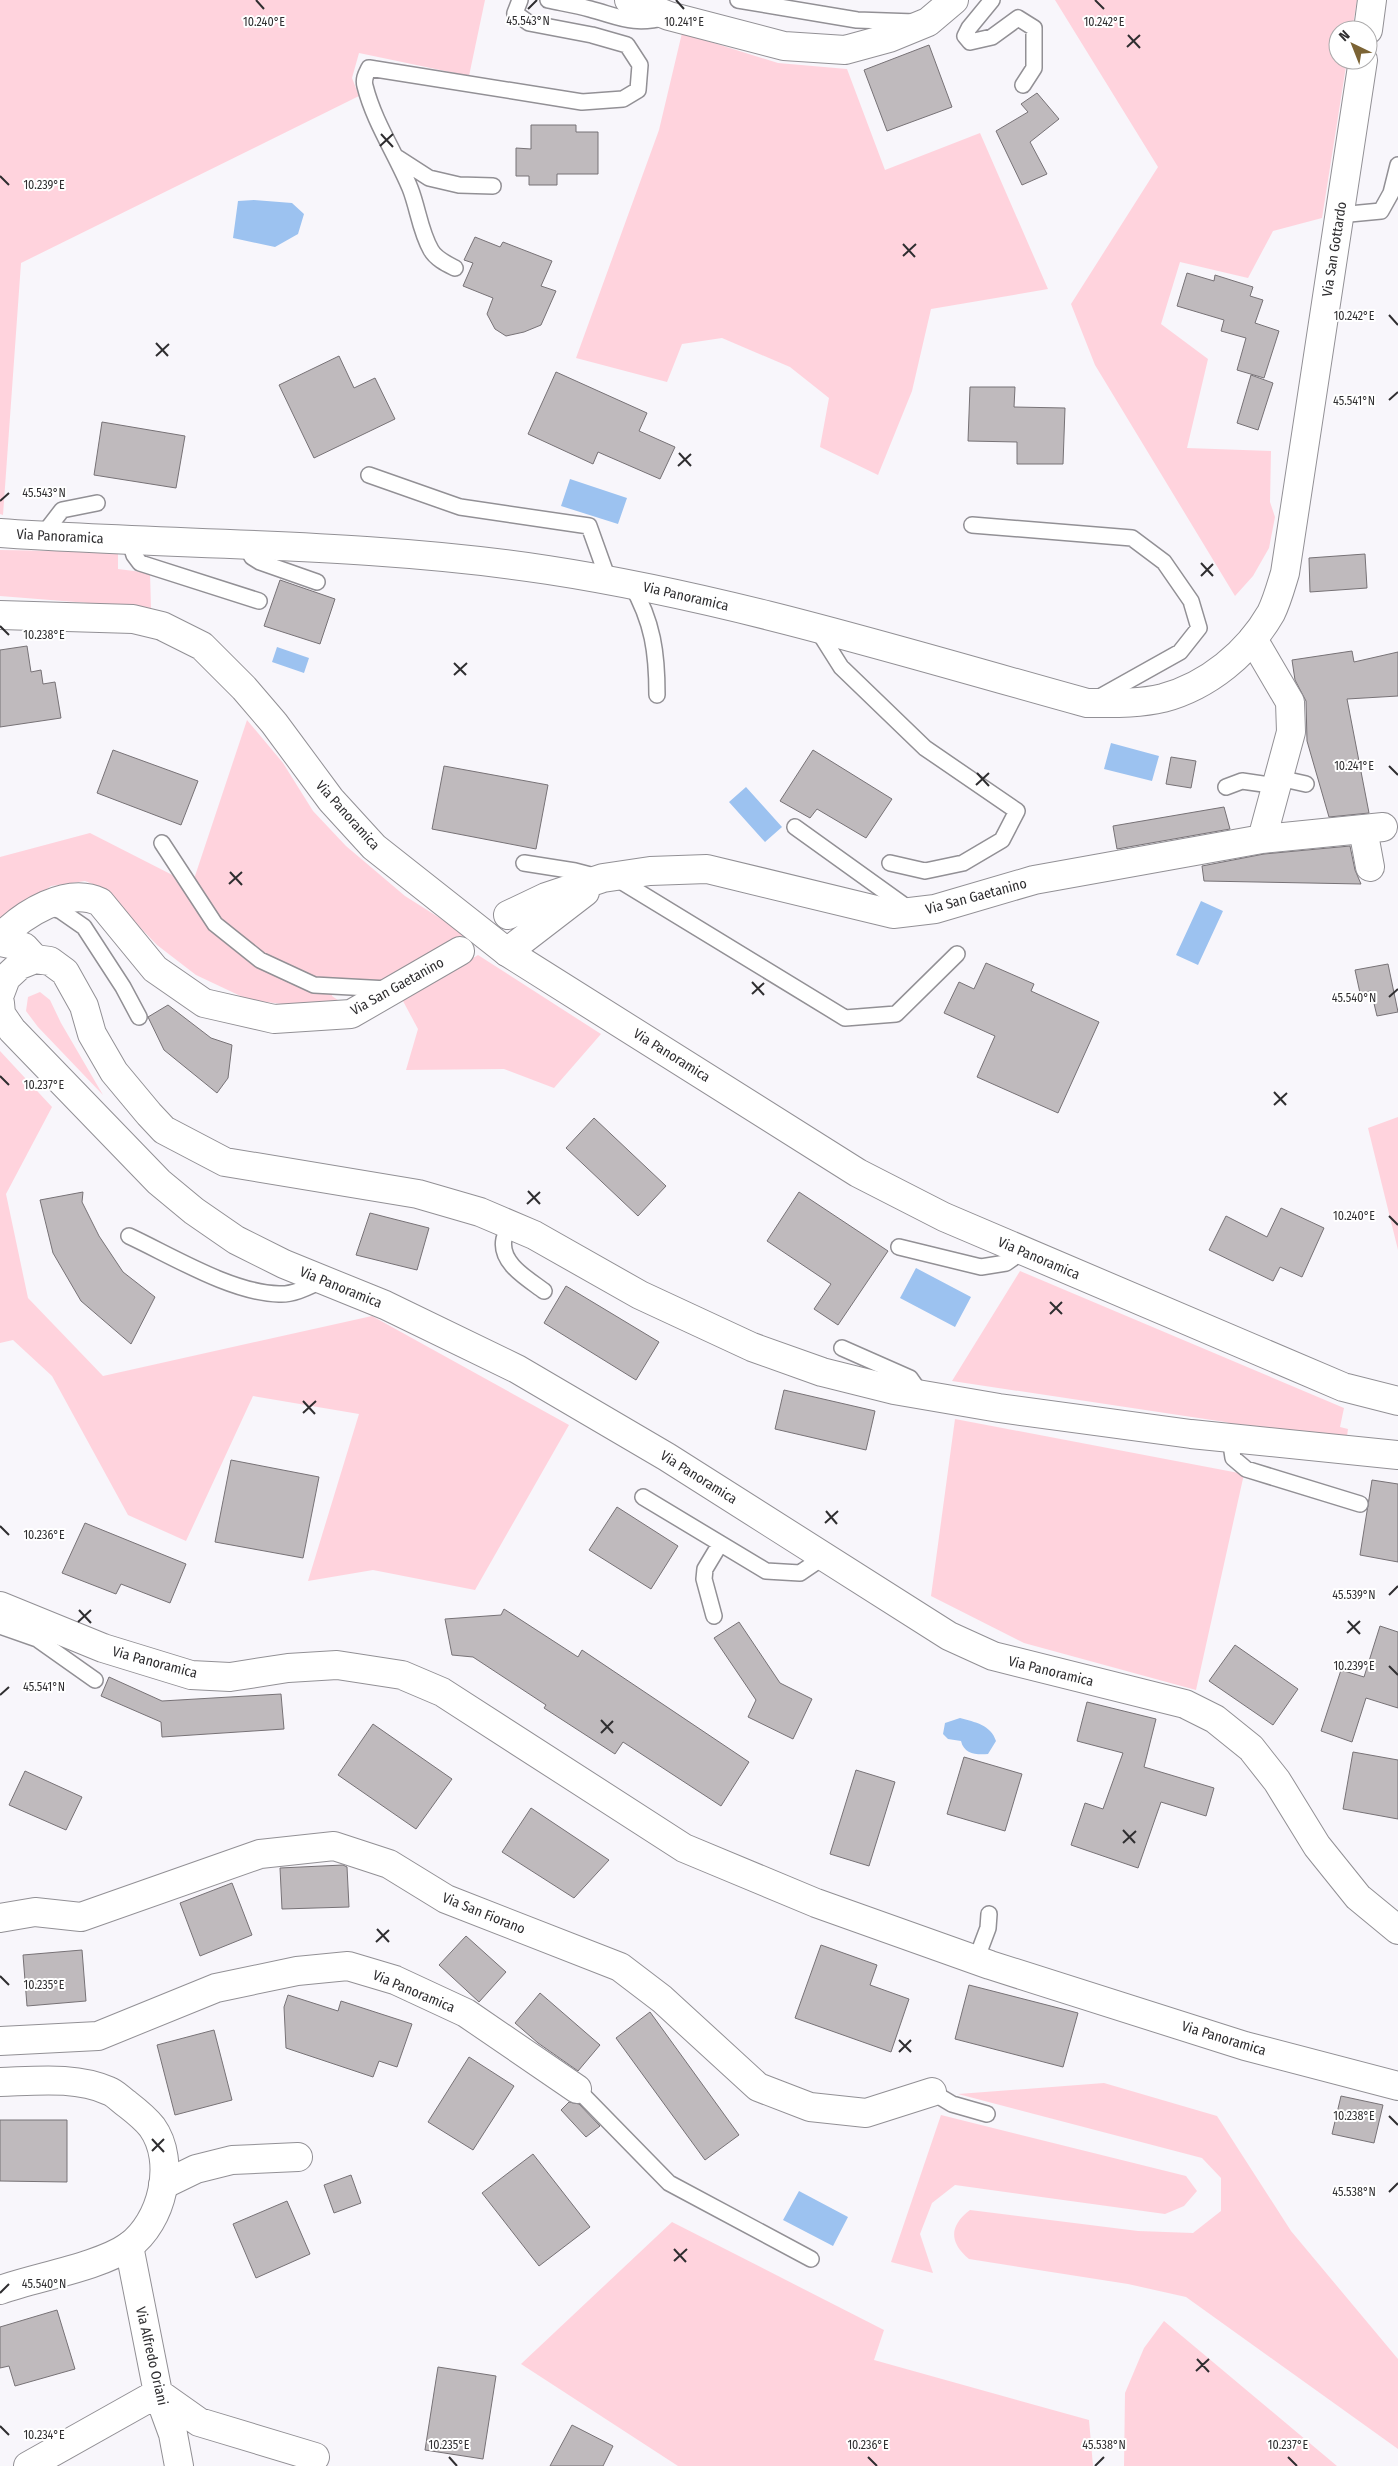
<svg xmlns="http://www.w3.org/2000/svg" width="1398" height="2466" font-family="'Fira Sans Condensed',sans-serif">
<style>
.green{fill:#ffd3dd}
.water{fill:#9cc2f0}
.building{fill:#bfbabd;stroke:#777276}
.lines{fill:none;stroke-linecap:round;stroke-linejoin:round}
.service-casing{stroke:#929095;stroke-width:18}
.minor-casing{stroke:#929095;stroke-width:30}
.tertiary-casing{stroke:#929095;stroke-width:30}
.service{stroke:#fff;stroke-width:15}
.minor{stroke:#fff;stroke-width:28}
.tertiary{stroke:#fff;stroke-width:28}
.ticks{fill:none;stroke:#2f2e30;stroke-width:2}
.labels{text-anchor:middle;stroke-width:4;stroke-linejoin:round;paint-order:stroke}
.street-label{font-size:14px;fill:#2f2e30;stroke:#fff}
.ticks-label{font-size:12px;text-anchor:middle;fill:#2f2e30;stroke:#fff;stroke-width:4;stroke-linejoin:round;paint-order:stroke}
</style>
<rect width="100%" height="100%" fill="#f8f6fb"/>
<path class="green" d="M 0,0 L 485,0 L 469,76 L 359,53 L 352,78 L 359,96 L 21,263 L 3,515 L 0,514 Z
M 1055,0 L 1357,0 L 1352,30 L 1338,30 L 1338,60 L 1347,60 L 1322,218 L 1273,231 L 1248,278 L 1180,262 L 1161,324 L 1208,359 L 1187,448 L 1271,451 L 1270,502 L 1275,517 L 1269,548 L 1253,576 L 1235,596 L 1095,365 L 1071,304 L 1158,167 Z
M 682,33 L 778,63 L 847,69 L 885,170 L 980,133 L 1048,289 L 931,309 L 912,391 L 878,475 L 820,447 L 829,398 L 790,367 L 722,338 L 682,344 L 667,382 L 576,358 L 659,130 Z
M 0,550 L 118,552 L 118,569 L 150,573 L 151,608 L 0,596 Z
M 247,720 L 283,763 L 313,811 L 346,846 L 405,896 L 465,934 L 391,979 L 373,981 L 338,979 L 332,996 L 345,1005 L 306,1007 L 249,1000 L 196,975 L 157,945 L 109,895 L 98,886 L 85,881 L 51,886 L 0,923 L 0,857 L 90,833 L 192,885 Z
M 478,955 L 601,1034 L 554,1088 L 504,1069 L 406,1070 L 418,1029 L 403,1001 Z
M 40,992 L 50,1000 L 61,1023 L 103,1095 L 38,1027 L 26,1011 L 28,997 Z
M 0,1051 L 52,1107 L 6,1194 L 28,1298 L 103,1376 L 372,1316 L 569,1425 L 475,1590 L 373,1570 L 308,1581 L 359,1414 L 253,1396 L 186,1541 L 128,1515 L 52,1376 L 13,1340 L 0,1343 Z
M 1398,1117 L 1398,1250 L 1368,1128 Z
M 1020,1271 L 1344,1408 L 1340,1427 L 1348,1429 L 1347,1436 L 1258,1431 L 1225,1422 L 952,1381 Z
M 955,1419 L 1244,1474 L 1196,1690 L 1024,1643 L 931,1596 Z
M 1104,2083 L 1217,2116 L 1291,2231 L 1398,2359 L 1398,2449 L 1186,2297 L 1128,2284 L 969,2259 C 949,2242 949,2226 970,2210 L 1138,2231 L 1193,2233 L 1221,2211 L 1221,2178 L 1202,2158 L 958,2094 Z
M 941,2115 L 1186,2176 L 1197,2191 L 1184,2206 L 1165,2214 L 955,2185 L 932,2203 L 920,2234 L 933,2273 L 891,2262 Z
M 672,2222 L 884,2330 L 874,2360 L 1089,2420 L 1093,2466 L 678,2466 L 521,2364 Z
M 1164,2321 L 1337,2466 L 1124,2466 L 1125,2393 L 1144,2348 Z"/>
<path class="water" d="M 254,200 L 292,203 L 304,214 L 298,234 L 275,247 L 233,238 L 238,201 Z
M 570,479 L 627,498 L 618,524 L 561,506 Z
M 277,647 L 309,658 L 304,673 L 272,662 Z
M 1111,743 L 1159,756 L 1152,781 L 1104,769 Z
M 746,787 L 782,827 L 765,842 L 729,802 Z
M 1201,901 L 1223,911 L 1198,965 L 1176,955 Z
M 916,1268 L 971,1297 L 955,1327 L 900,1298 Z
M 960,1718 C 975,1722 991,1725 996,1741 L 988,1754 C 976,1755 964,1754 961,1741 L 948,1739 L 943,1734 L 945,1723 Z
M 799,2191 L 848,2217 L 833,2246 L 783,2220 Z"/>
<path class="building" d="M 929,45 L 952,107 L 887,131 L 864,70 Z
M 1037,93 L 1059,119 L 1030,142 L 1047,174 L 1022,185 L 996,131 L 1028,112 L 1021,104 Z
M 531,125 L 576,125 L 576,132 L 598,132 L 598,174 L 557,174 L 557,185 L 529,185 L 529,176 L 516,176 L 516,148 L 531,149 Z
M 475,237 L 500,247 L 503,242 L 552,261 L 541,286 L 556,291 L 541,325 L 524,332 L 506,336 L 495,329 L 487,314 L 493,298 L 463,286 L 473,263 L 464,260 Z
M 1187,273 L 1214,281 L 1215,275 L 1253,287 L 1250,296 L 1263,300 L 1255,323 L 1279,331 L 1264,378 L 1237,370 L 1246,338 L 1221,331 L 1224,320 L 1177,306 Z
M 339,356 L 354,388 L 375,378 L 395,419 L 314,458 L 279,385 Z
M 556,372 L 647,413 L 639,431 L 675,447 L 660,479 L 598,452 L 593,464 L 528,434 Z
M 1251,375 L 1273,383 L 1258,430 L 1237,423 Z
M 970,387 L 1015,387 L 1014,407 L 1065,408 L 1063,464 L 1017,464 L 1017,442 L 968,441 Z
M 102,422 L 185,436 L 176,488 L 94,475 Z
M 1365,554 L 1367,588 L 1310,592 L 1309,558 Z
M 280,580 L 335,599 L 320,644 L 264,626 Z
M 27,646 L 31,672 L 41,670 L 43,684 L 55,682 L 61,718 L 0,727 L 0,650 Z
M 1352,651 L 1354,662 L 1398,652 L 1398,696 L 1347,699 L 1369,813 L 1329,817 L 1307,741 L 1306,701 L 1295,680 L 1292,660 Z
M 113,750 L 198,781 L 181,825 L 97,793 Z
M 813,750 L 892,799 L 866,838 L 817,809 L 810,818 L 780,801 Z
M 1171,757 L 1196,761 L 1191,788 L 1166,784 Z
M 444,766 L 548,785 L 536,849 L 432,829 Z
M 1224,807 L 1230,829 L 1117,849 L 1113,826 Z
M 1350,846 L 1355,870 L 1361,884 L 1204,881 L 1202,866 L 1264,854 Z
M 986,963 L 1034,984 L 1031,991 L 1099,1022 L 1058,1113 L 977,1077 L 995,1036 L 944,1013 L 959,982 L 974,989 Z
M 1388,964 L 1398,1012 L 1377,1016 L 1371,991 L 1360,993 L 1355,970 Z
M 168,1005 L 211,1038 L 232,1045 L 228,1078 L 217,1093 L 164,1050 L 148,1017 Z
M 594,1118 L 666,1186 L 638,1216 L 566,1148 Z
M 83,1192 L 82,1202 L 99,1236 L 123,1272 L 155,1297 L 131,1344 L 81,1301 L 53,1253 L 40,1200 Z
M 799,1192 L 888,1251 L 838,1325 L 814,1309 L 831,1284 L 767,1241 Z
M 1281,1208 L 1324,1228 L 1302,1277 L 1280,1267 L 1273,1281 L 1209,1250 L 1226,1216 L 1267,1237 Z
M 370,1213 L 429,1228 L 417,1270 L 356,1255 Z
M 566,1286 L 659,1342 L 636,1380 L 544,1323 Z
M 784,1390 L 875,1411 L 866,1450 L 775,1429 Z
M 231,1460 L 319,1477 L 303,1558 L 215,1542 Z
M 1372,1480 L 1398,1484 L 1398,1562 L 1360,1555 Z
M 617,1507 L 678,1546 L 651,1589 L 589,1550 Z
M 85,1523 L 186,1564 L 170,1603 L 121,1584 L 116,1594 L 62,1573 Z
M 504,1609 L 578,1657 L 582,1650 L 749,1762 L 721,1806 L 623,1742 L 615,1754 L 544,1708 L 546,1705 L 473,1657 L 452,1655 L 445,1619 L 501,1615 Z
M 739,1622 L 780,1683 L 812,1699 L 793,1739 L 748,1717 L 756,1700 L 714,1638 Z
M 1380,1626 L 1398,1632 L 1398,1708 L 1366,1698 L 1352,1742 L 1321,1731 L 1341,1670 L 1364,1677 Z
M 1235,1645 L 1298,1689 L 1273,1725 L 1209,1681 Z
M 109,1677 L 162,1701 L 281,1694 L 284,1729 L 162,1737 L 161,1722 L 101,1696 Z
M 1087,1702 L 1156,1719 L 1144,1767 L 1214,1788 L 1206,1816 L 1161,1802 L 1138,1868 L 1071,1845 L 1085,1803 L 1103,1809 L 1123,1753 L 1077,1741 Z
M 373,1724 L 452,1779 L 416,1829 L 338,1775 Z
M 1353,1752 L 1398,1760 L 1398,1819 L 1343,1809 Z
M 964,1757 L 1022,1774 L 1005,1831 L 947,1814 Z
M 856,1770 L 895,1782 L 869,1866 L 830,1854 Z
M 25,1771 L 82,1797 L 66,1830 L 9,1805 Z
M 531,1808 L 609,1860 L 574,1898 L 502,1852 Z
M 343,1865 L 347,1867 L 349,1907 L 282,1909 L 280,1868 Z
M 232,1883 L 252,1935 L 200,1956 L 180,1903 Z
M 466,1936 L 506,1972 L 479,2002 L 439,1965 Z
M 821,1945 L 877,1965 L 870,1985 L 909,1999 L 891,2052 L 795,2018 Z
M 82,1950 L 86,2001 L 27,2006 L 23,1955 Z
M 969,1985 L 1078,2013 L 1063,2067 L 955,2039 Z
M 540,1993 L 600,2045 L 578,2071 L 538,2043 L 515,2023 Z
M 288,1995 L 338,2011 L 341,2001 L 412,2024 L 397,2067 L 379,2061 L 373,2077 L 286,2048 L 284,2007 Z
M 650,2012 L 739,2135 L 705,2160 L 616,2038 Z
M 214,2030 L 232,2100 L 175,2115 L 157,2045 Z
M 469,2057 L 514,2086 L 473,2150 L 428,2122 Z
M 1341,2096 L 1383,2105 L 1374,2143 L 1332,2134 Z
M 569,2102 L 579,2104 L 600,2126 L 586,2137 L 561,2110 Z
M 0,2120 L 67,2120 L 67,2182 L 0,2181 Z
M 533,2154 L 590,2227 L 539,2266 L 482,2193 Z
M 351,2175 L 361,2203 L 334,2213 L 324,2185 Z
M 287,2201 L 310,2254 L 256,2278 L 233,2224 Z
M 57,2310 L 75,2369 L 15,2386 L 9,2366 L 0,2368 L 0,2327 Z
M 438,2367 L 496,2376 L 483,2459 L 425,2450 Z
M 572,2425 L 613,2446 L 603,2466 L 550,2466 Z"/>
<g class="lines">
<g class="service-casing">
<path id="service" d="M 548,0 C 562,3 576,5 590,9 C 620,17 634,26 666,17
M 738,0 L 857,20 L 915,22
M 992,0 L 969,28 L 965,36 L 970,42 L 992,37 L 1018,18 L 1034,28 L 1034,68 L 1023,85
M 398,158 L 429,178 L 459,185 L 493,186
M 1339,215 L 1381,211 L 1391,193 L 1398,165
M 455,268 C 447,264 436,259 431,250 C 420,231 418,208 410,188 C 396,154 374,122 365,86 C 363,79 366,74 369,68 L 582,102 L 623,99 L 638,90 L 640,65 L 627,45 L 592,35 L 529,23 L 515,13 L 520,0
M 369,475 L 460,507 L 589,526 L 608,579
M 972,525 L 1132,538 L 1164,562 L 1191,601 L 1199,628 L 1180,652 L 1096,699
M 42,536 L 62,510 L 97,503
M 129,539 L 134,555 L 140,563 L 259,601
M 245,544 L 252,557 L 260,562 L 317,582
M 631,584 C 653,622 657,653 657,695
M 817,629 L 841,667 L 925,748 L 1017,811 L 1002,840 L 963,863 L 925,871 L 890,863
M 1279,778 L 1306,784
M 1226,787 L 1242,781 L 1277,786
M 795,827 L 912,911
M 162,843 L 215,924 L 260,960 L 314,985 L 388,989
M 524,863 L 575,871 L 598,877
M 614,877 L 845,1018 L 896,1014 L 957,954
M 46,906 L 61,911 L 84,927 L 123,987 L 139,1017
M 512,1225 C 509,1229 505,1235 504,1239 C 499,1263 528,1279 544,1291
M 129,1236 C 172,1256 232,1293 279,1294 C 294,1295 310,1286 323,1280
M 899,1247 L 981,1267 L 1006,1263 L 1023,1251
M 842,1348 L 910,1378 L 922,1395
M 1230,1438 L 1233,1458 L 1246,1469 L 1360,1504
M 643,1497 L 766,1571 L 800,1573 L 825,1556
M 714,1616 L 704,1579 L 705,1569 L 720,1544
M 0,1626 L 37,1639 L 95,1680
M 976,1960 L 988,1928 L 989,1914
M 577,2089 L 669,2183 L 811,2259
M 932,2092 L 952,2104 L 987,2114"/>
</g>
<g class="minor-casing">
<path id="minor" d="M 629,0 L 669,16 L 784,46 L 845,50 L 889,38 L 928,22 L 954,0
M 1253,639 L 1290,702 L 1291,732 L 1262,839
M 1363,829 L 1370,867
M 508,915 L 546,897 L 603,878 L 650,871 L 707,869 L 893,914 L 935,909 L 1034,880 L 1262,839 L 1383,827
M 0,938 C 23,914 67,886 100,902 L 155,969 L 204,1003 L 274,1019 L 351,1014 L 460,951
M 0,942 L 24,947 L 35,959
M 507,952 L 585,892
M 0,1918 L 35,1912 L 81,1917 L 260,1854 L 334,1846 L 389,1864 L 446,1899 L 620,1967 L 662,1999 L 758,2087 L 810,2107 L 866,2113 L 932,2092
M 0,2041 L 98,2036 L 216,1988 L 297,1971 L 348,1966 L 395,1980 L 466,2013 L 577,2089
M 163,2185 L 196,2169 L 232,2160 L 298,2157
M 129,2246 L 158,2393 L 173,2434 L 179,2466
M 28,2466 L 158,2393 L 199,2422 L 315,2457"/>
</g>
<g class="tertiary-casing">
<path id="tertiary" d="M 1368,30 L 1372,0
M 0,533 C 183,546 367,542 548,570 C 731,598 909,654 1087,703 C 1112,703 1138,704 1163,698 C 1208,686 1248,653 1271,613 C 1277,601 1281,586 1285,573 L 1363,60
M 0,615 L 133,619 L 162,626 L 202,646 L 244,688 L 274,723 L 331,800 L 374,847 L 507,952 L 858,1173 L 944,1217 L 1343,1387 L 1398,1401
M 0,994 L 6,978 L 20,965 L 35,959 L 50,961 L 65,972 L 84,1006 L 92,1034 L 114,1072 L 149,1114 L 164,1130 L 225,1162 L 418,1194 L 480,1212 L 534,1235 L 640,1295 L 752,1347 L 822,1372 L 894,1390 L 999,1408 L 1191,1434 L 1398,1455
M 0,1003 L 1,1014 L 12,1030 L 159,1182 L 194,1211 L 236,1240 L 284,1264 L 385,1305 L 517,1369 L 667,1457 L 949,1636 L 993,1656 L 1185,1704 L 1215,1719 L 1251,1748 L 1277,1781 L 1317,1846 L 1358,1897 L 1398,1930
M 0,1606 L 103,1648 L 191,1675 L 230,1677 L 288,1668 L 337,1665 L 402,1675 L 442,1692 L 684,1848 L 816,1903 L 990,1965 L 1245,2046 L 1398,2086
M 0,2082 C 35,2081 76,2076 109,2091 C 115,2093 121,2100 127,2104 C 136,2111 145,2118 152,2127 C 177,2162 162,2222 129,2246 C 99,2267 36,2277 0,2290"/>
</g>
<use href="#service" class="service"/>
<use href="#minor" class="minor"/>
<use href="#tertiary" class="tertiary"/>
</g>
<path class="ticks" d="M 256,0 L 264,9M 676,0 L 684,9M 1095,0 L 1104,9M 528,9 L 537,0M 1128,35 L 1140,48M 1127,47 L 1140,35M 381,134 L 393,147M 380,146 L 393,134M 0,176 L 9,185M 903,244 L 915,257M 903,256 L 916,244M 1389,315 L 1398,325M 156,343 L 168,356M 156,356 L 169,344M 1389,400 L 1398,392M 679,453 L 691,466M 678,466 L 691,454M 0,501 L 9,493M 1201,563 L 1213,576M 1201,576 L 1213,564M 0,626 L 9,635M 454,663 L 466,675M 454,675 L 467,663M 1389,766 L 1398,775M 977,773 L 989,786M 976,785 L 989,773M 230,872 L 242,885M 229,884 L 242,872M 752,982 L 764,995M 752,994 L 764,983M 1389,997 L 1398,989M 0,1076 L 9,1085M 1274,1092 L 1286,1105M 1274,1105 L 1287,1093M 528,1191 L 540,1204M 527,1204 L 540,1192M 1389,1216 L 1398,1225M 1050,1302 L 1062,1314M 1050,1314 L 1062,1302M 303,1401 L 315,1414M 303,1413 L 316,1401M 826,1511 L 837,1524M 825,1523 L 838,1511M 0,1526 L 9,1535M 1389,1595 L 1398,1586M 79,1610 L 91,1623M 1348,1621 L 1360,1634M 78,1622 L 91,1610M 1347,1633 L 1360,1621M 1389,1666 L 1398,1675M 0,1695 L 9,1687M 601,1720 L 613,1733M 601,1733 L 613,1721M 1123,1830 L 1135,1843M 1123,1843 L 1136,1831M 377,1929 L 389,1942M 376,1942 L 389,1930M 0,1976 L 9,1985M 899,2040 L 911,2052M 899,2052 L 911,2040M 1389,2116 L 1398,2125M 152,2139 L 164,2152M 152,2151 L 164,2139M 1389,2192 L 1398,2183M 674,2249 L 686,2262M 674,2261 L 687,2249M 0,2293 L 9,2284M 1197,2359 L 1209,2372M 1196,2371 L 1209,2359M 0,2426 L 9,2435M 449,2457 L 457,2466M 868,2457 L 877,2466M 1288,2457 L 1297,2466M 1095,2466 L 1104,2457"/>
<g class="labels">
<g class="street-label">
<text transform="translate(1334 249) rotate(-81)" y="5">Via San Gottardo</text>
<text transform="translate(60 536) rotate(3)" y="5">Via Panoramica</text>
<text transform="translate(686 596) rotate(13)" y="5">Via Panoramica</text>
<text transform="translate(348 815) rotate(48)" y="5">Via Panoramica</text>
<text transform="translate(976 896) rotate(-15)" y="5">Via San Gaetanino</text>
<text transform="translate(397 986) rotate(-29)" y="5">Via San Gaetanino</text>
<text transform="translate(672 1055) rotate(32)" y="5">Via Panoramica</text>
<text transform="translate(1039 1258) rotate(23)" y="5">Via Panoramica</text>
<text transform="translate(341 1287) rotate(22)" y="5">Via Panoramica</text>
<text transform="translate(699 1477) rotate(32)" y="5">Via Panoramica</text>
<text transform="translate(155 1662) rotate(15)" y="5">Via Panoramica</text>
<text transform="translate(1051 1671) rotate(14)" y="5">Via Panoramica</text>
<text transform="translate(484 1913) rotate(22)" y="5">Via San Fiorano</text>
<text transform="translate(414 1991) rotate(23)" y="5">Via Panoramica</text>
<text transform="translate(1224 2038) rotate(17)" y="5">Via Panoramica</text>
<text transform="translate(152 2356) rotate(77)" y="5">Via Alfredo Oriani</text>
</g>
</g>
<g class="ticks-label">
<text x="528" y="25">45.543°N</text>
<text x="264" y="26">10.240°E</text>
<text x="684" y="26">10.241°E</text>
<text x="1104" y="26">10.242°E</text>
<text x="44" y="189">10.239°E</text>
<text x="1354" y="320">10.242°E</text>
<text x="1354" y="405">45.541°N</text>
<text x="44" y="497">45.543°N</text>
<text x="44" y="639">10.238°E</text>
<text x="1354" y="770">10.241°E</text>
<text x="1354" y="1002">45.540°N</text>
<text x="44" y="1089">10.237°E</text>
<text x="1354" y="1220">10.240°E</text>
<text x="44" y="1539">10.236°E</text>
<text x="1354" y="1599">45.539°N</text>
<text x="1354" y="1670">10.239°E</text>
<text x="44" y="1691">45.541°N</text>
<text x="44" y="1989">10.235°E</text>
<text x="1354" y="2120">10.238°E</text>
<text x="1354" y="2196">45.538°N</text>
<text x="44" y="2288">45.540°N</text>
<text x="44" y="2439">10.234°E</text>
<text x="449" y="2449">10.235°E</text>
<text x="868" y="2449">10.236°E</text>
<text x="1288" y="2449">10.237°E</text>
<text x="1104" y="2449">45.538°N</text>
</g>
<g transform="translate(1353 45) rotate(317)"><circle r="24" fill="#ffffff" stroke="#acabac"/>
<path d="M0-4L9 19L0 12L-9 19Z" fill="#7c6435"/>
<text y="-8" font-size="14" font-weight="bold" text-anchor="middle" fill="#2f2e30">N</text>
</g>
</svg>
